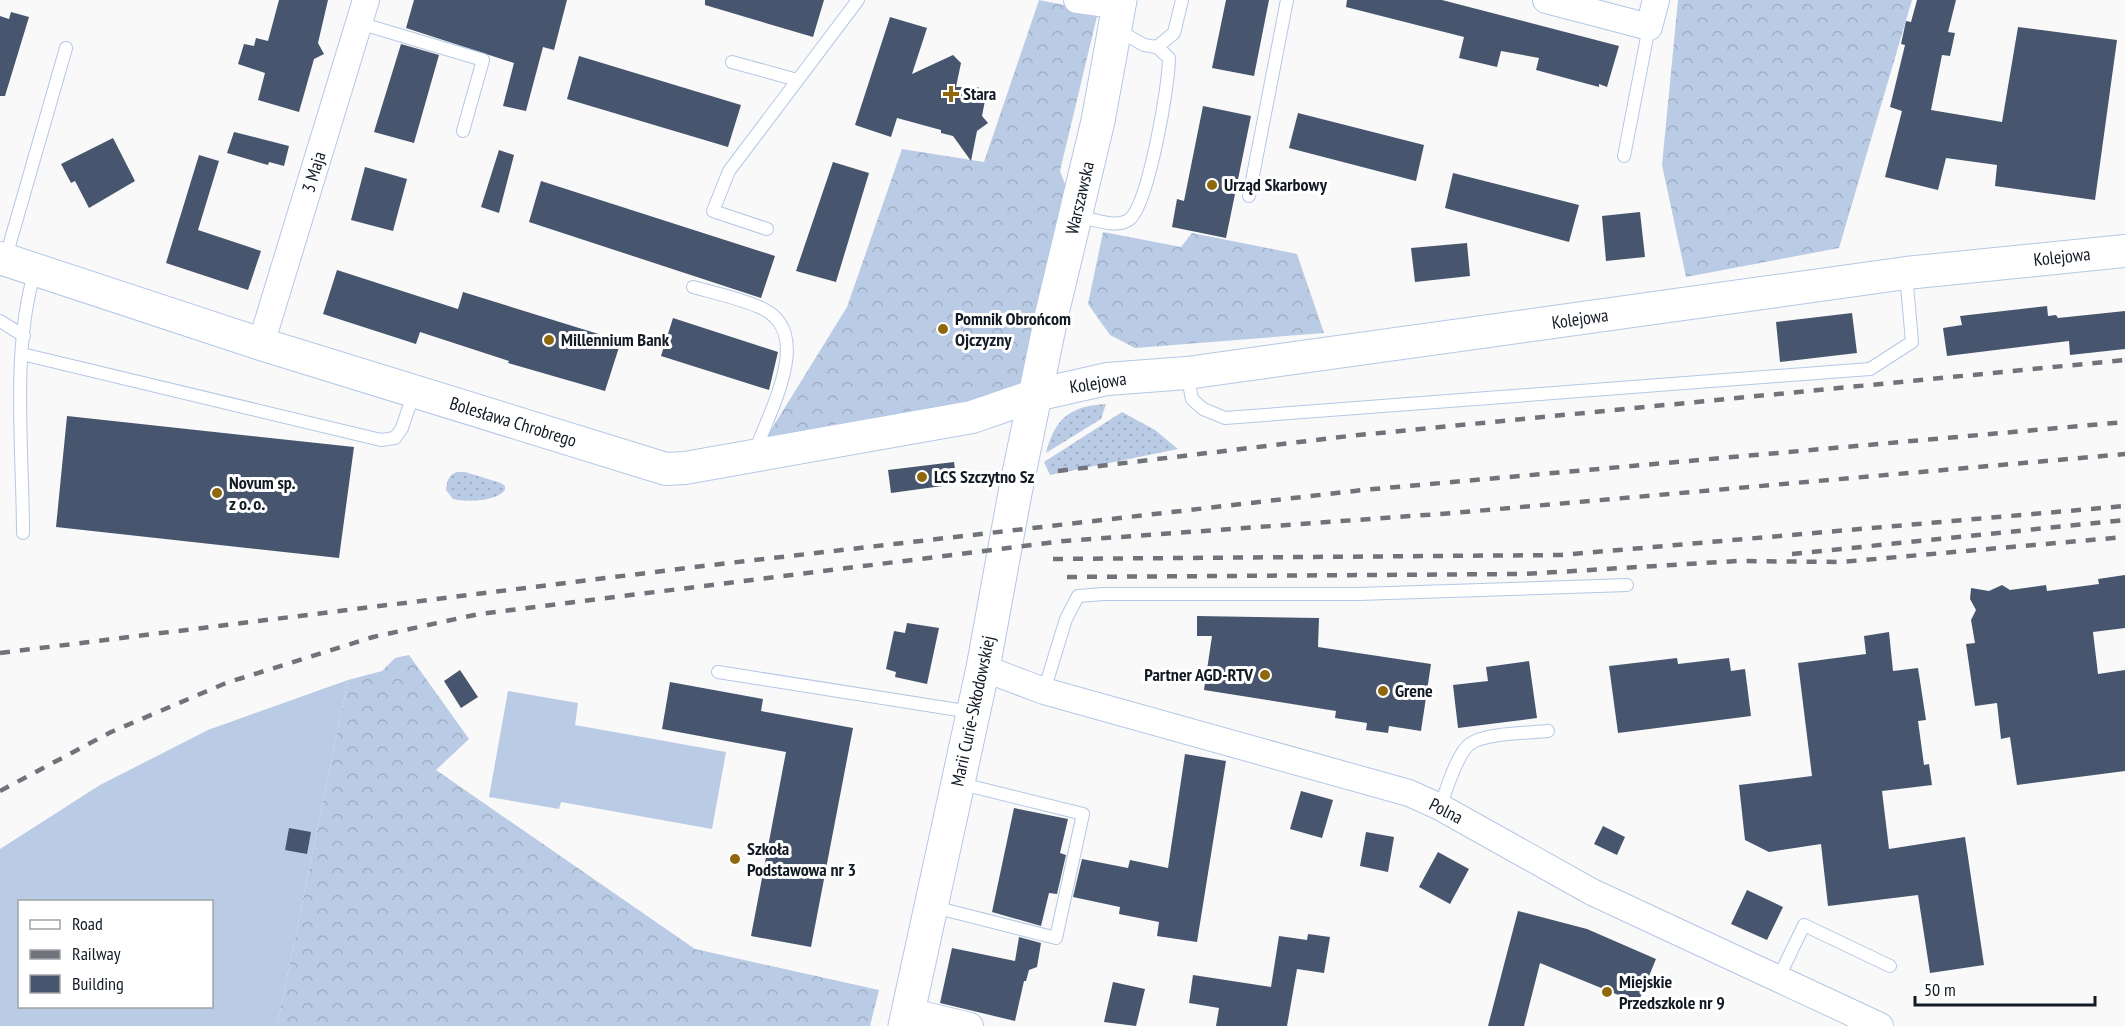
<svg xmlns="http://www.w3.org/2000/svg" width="2125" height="1026" font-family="'PT Sans Narrow',sans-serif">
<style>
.grass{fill:url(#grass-dots)}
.forest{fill:url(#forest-crowns)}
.garden{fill:#bacbe5;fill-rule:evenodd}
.building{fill:#47566e}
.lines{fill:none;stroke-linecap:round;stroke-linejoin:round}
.service-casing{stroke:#b4c8e5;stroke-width:14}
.minor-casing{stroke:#b4c8e5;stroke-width:28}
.tertiary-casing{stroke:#b4c8e5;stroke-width:34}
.primary-casing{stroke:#b4c8e5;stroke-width:35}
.service{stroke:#fff;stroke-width:12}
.minor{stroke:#fff;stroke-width:26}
.tertiary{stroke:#fff;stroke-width:32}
.primary{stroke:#fff;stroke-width:33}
.rail{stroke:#70747a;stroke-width:4.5;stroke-dasharray:10 10;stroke-linecap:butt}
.poi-dot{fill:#8f680d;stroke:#fff;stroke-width:2}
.labels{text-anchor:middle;stroke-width:6;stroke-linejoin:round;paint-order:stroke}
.poi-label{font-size:18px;font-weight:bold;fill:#121a24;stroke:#fff;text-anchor:start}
.street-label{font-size:18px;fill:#121a24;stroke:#fff}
</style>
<defs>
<pattern id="grass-dots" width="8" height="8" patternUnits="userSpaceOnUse" patternTransform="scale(1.5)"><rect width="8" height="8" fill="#bacbe5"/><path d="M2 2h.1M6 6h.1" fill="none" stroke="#9faec4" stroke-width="1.8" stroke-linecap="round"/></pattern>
<pattern id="forest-crowns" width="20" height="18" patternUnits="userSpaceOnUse" patternTransform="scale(1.5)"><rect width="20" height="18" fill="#bacbe5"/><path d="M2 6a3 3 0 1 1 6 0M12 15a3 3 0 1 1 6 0" fill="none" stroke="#9faec4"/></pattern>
</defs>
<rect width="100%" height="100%" fill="#f9f9f9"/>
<path class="grass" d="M 1106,404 L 1101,419 L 1046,453 C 1055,418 1070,406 1106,404 Z
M 1122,412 L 1155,430 L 1178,449 L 1050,475 L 1044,462 Z
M 457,472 L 465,472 L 501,483 L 505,486 L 505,490 C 496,502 466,502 453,499 L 446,490 C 447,481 448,475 457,472 Z"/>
<path class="forest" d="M 1039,0 L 1098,12 L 1060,171 L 1077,216 L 1021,391 L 761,446 L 847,307 L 902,149 L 984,162 Z
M 1678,0 L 1912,0 L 1839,248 L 1686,277 L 1662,165 Z
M 1103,232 L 1181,247 L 1192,233 L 1297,254 L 1324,333 L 1135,348 L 1110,335 L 1088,304 Z
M 409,655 L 469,739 L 436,770 L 695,949 L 879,990 L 870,1026 L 277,1026 L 348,680 L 382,671 L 395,658 Z"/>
<path class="garden" d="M 348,680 L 277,1026 L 0,1026 L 0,849 L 100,785 L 208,730 ZM 20,902 L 212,902 L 212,1006 L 20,1006 Z
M 508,691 L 578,703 L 575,725 L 726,752 L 712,829 L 561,802 L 559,809 L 489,797 Z"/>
<path class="building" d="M 279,0 L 328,0 L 318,43 L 324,54 L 314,59 L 299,112 L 258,100 L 265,73 L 238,64 L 244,44 L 254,46 L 256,38 L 268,41 Z
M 414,0 L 567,0 L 554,50 L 543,47 L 526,111 L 503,106 L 514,63 L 406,28 Z
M 705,0 L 824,0 L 813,37 L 705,5 Z
M 1226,0 L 1269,0 L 1254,76 L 1212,68 Z
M 1347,0 L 1442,0 L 1619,46 L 1607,87 L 1599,84 L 1599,87 L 1536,70 L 1539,58 L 1501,51 L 1497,67 L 1459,58 L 1464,37 L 1346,7 Z
M 1917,0 L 1956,0 L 1948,32 L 1955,33 L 1950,56 L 1942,55 L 1931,110 L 2002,122 L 2018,27 L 2117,40 L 2095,200 L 1995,186 L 1997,165 L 1946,158 L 1938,190 L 1885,177 L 1902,111 L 1890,107 L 1905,45 L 1901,44 L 1906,21 L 1911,22 Z
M 11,12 L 29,17 L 5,96 L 0,96 L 0,16 L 9,19 Z
M 890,17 L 927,28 L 912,74 L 953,55 L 961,63 L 956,87 L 976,87 L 987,90 L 982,116 L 988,123 L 977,131 L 971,161 L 953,136 L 941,133 L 941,130 L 897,118 L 891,137 L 855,125 Z
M 401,44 L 439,55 L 414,143 L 374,132 Z
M 579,56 L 741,105 L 728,147 L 567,99 Z
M 1203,106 L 1251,116 L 1226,238 L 1172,227 L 1177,199 L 1184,201 Z
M 1298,113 L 1424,145 L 1416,181 L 1289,148 Z
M 234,132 L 289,146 L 284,166 L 269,162 L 268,165 L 227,153 Z
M 113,138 L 135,181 L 89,208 L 75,181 L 71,183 L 61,164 Z
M 499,150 L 514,155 L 499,213 L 481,207 Z
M 199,155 L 219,161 L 198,230 L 261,251 L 248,290 L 166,263 Z
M 833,162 L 869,173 L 836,282 L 796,271 Z
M 365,167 L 407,179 L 393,231 L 351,220 Z
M 1453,173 L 1579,205 L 1569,242 L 1445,208 Z
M 541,181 L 775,256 L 761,298 L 529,222 Z
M 1640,212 L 1645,257 L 1606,261 L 1602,216 Z
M 1467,243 L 1470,276 L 1415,282 L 1411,248 Z
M 337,270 L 458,309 L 463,292 L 621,341 L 605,391 L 508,363 L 509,361 L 420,332 L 416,344 L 323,314 Z
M 2047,306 L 2048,316 L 2056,315 L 2058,318 L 2125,311 L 2125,349 L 2070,355 L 2069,341 L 1947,356 L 1943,328 L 1962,325 L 1960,316 Z
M 1852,313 L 1857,353 L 1780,362 L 1776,322 Z
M 673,318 L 778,352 L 769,390 L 661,356 Z
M 67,416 L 354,447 L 339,558 L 56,527 Z
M 954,462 L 957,484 L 891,493 L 888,470 Z
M 2125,575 L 2125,628 L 2093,632 L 2098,674 L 2125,670 L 2125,771 L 2017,785 L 2010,737 L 2001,739 L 1997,703 L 1975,706 L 1966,644 L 1975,643 L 1971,620 L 1976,610 L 1970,599 L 1971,588 L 1989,591 L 2002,585 L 2010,590 L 2046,585 L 2047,591 L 2099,584 L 2098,579 Z
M 1197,616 L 1319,618 L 1318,647 L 1431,664 L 1421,731 L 1389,726 L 1388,733 L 1366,730 L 1367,723 L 1335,718 L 1336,711 L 1204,690 L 1212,636 L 1197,636 Z
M 907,623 L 939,628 L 927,684 L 895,677 L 896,672 L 886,669 L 894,631 L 905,633 Z
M 1889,632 L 1893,671 L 1918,668 L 1926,720 L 1918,721 L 1924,765 L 1929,764 L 1932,785 L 1882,791 L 1889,849 L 1965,837 L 1984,965 L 1930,973 L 1918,895 L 1828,906 L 1821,844 L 1769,852 L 1745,840 L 1739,785 L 1812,776 L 1798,663 L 1866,654 L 1864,636 Z
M 1677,658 L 1678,664 L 1729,658 L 1731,671 L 1745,669 L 1751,716 L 1618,733 L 1609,666 Z
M 1529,661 L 1537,718 L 1458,728 L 1453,685 L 1488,681 L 1486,667 Z
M 460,670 L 478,697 L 461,708 L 444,681 Z
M 670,682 L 763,699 L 761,711 L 853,728 L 811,947 L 751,936 L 786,752 L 662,729 Z
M 1185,754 L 1226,761 L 1197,942 L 1157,936 L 1159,922 L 1119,914 L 1120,907 L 1073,897 L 1082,859 L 1128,868 L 1130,860 L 1168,868 Z
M 1301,791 L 1333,800 L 1322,838 L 1290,829 Z
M 1014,808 L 1068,819 L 1060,853 L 1066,855 L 1057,894 L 1049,893 L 1041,926 L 992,912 Z
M 1603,826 L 1625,837 L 1617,855 L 1594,844 Z
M 289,828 L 311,832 L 307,854 L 285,850 Z
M 1366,832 L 1394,837 L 1388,872 L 1360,866 Z
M 1438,852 L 1469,869 L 1450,904 L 1419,887 Z
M 1747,890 L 1783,907 L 1767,940 L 1731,924 Z
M 1518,911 L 1587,929 L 1656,959 L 1638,1003 L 1540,963 L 1524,1026 L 1488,1026 Z
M 1308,934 L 1330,937 L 1324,973 L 1297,969 L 1287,1026 L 1216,1026 L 1219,1008 L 1189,1003 L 1193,975 L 1271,987 L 1279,936 L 1307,940 Z
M 1019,937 L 1041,943 L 1037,967 L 1029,970 L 1026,981 L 1024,981 L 1015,1021 L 940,1003 L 952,948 L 1015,961 Z
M 1113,982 L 1145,989 L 1136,1026 L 1104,1022 Z"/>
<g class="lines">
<g class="service-casing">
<path id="service" d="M 359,23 L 483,60 L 463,131
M 1157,47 L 1174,33 L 1182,0
M 732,62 L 797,80
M 1624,156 L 1649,27
M 1249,196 L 1287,0
M 1078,216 C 1092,219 1119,230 1131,218 C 1149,199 1169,86 1169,58 L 1157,47 L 1144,45 L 1116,29
M 767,229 L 713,211 L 729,171 L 858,0
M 5,260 L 66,48
M 693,287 C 715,293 738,298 759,307 C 818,331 767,414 754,455
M 0,321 L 24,336
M 22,354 L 381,440 L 395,438 L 402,428 L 414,392
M 1187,374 L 1192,399 L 1203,409 L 1225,418 L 1870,369 L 1912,342 L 1906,274
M 23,533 C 23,451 11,349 35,271
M 718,672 L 971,712
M 1044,691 L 1066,619 L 1078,596 L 1104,594 L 1359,594 L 1627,585
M 1440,807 C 1446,791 1457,753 1470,744 C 1484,733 1529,733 1548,731
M 934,907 L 1056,938 L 1083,814 L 958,783
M 1778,979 L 1804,925 L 1890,966"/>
</g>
<g class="minor-casing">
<path id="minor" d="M 1077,0 L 1119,6
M 1546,0 L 1649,27 L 1656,0
M 261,344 L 366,0
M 983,668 L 1044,691 L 1409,793 L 1440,807 L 1592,892 L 1880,1026
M 908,1011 L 970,1026"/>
</g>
<g class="tertiary-casing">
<path id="tertiary" d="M 0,258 L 261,344 L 666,469 L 685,468 L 972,417 L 1036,395 L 1107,379 L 1187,373 L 1906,273 L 2125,251"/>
</g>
<g class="primary-casing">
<path id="primary" d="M 905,1026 L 983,668 L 1015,493 L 1052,313 L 1098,121 L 1120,0"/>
</g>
<use href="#service" class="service"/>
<use href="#minor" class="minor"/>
<use href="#tertiary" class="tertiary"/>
<use href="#primary" class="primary"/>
<path class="rail" d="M 1058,471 L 1349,436 L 2125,360
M 1792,554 L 2125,520
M 1053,559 L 1561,555 L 2125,506
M 1067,577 L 1524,574 L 1737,561 L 1841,562 L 2125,537
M 0,653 L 703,566 L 1363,490 L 2125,422
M 0,791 L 111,732 L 226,683 L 373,637 L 479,614 L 1064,541 L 1453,513 L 2125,454"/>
</g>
<g class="poi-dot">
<path d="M948 85h6v6h6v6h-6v6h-6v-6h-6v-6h6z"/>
<circle cx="1212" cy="185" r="6"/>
<circle cx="943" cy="329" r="6"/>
<circle cx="549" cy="340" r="6"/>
<circle cx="922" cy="477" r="6"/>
<circle cx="217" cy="493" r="6"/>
<circle cx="1265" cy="675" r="6"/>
<circle cx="1383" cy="691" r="6"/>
<circle cx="735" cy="859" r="6"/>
<circle cx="1607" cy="992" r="6"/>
</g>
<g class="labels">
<g class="poi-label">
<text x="963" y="100">Stara</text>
<text x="1224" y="191">Urząd Skarbowy</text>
<text x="955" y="325">Pomnik Obrońcom<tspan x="955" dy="21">Ojczyzny</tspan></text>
<text x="561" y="346">Millennium Bank</text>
<text x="934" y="483">LCS Szczytno Sz</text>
<text x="229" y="489">Novum sp.<tspan x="229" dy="21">z o. o.</tspan></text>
<text x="1253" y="681" text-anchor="end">Partner AGD-RTV</text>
<text x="1395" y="697">Grene</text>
<text x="747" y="855">Szkoła<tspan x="747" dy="21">Podstawowa nr 3</tspan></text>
<text x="1619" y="988">Miejskie<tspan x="1619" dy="21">Przedszkole nr 9</tspan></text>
</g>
<g class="street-label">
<text transform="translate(314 172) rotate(-73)" y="6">3 Maja</text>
<text transform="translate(1080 198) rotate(-77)" y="6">Warszawska</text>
<text transform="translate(2062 257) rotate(-6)" y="6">Kolejowa</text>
<text transform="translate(1580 319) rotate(-8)" y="6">Kolejowa</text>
<text transform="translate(1098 383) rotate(-9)" y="6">Kolejowa</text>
<text transform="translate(513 422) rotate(17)" y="6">Bolesława Chrobrego</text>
<text transform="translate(973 711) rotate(-78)" y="6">Marii Curie-Skłodowskiej</text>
<text transform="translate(1446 811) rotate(27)" y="6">Polna</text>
</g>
</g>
<rect x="18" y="900" width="195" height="108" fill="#ffffff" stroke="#a0a3a7" stroke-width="1.5"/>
<rect x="30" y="920" width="30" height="9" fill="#ffffff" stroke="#a0a3a7" stroke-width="1.5"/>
<text x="72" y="930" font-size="18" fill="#121a24">Road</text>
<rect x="30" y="950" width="30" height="9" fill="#70747a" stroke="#a0a3a7" stroke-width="1.5"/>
<text x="72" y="960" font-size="18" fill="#121a24">Railway</text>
<rect x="30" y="975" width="30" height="18" fill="#47566e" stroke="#a0a3a7" stroke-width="1.5"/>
<text x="72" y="990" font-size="18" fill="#121a24">Building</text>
<path d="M1915 996v9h180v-9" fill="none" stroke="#121a24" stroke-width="3"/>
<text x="1924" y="996" font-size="18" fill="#121a24" stroke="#ffffff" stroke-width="4.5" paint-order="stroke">50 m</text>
</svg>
